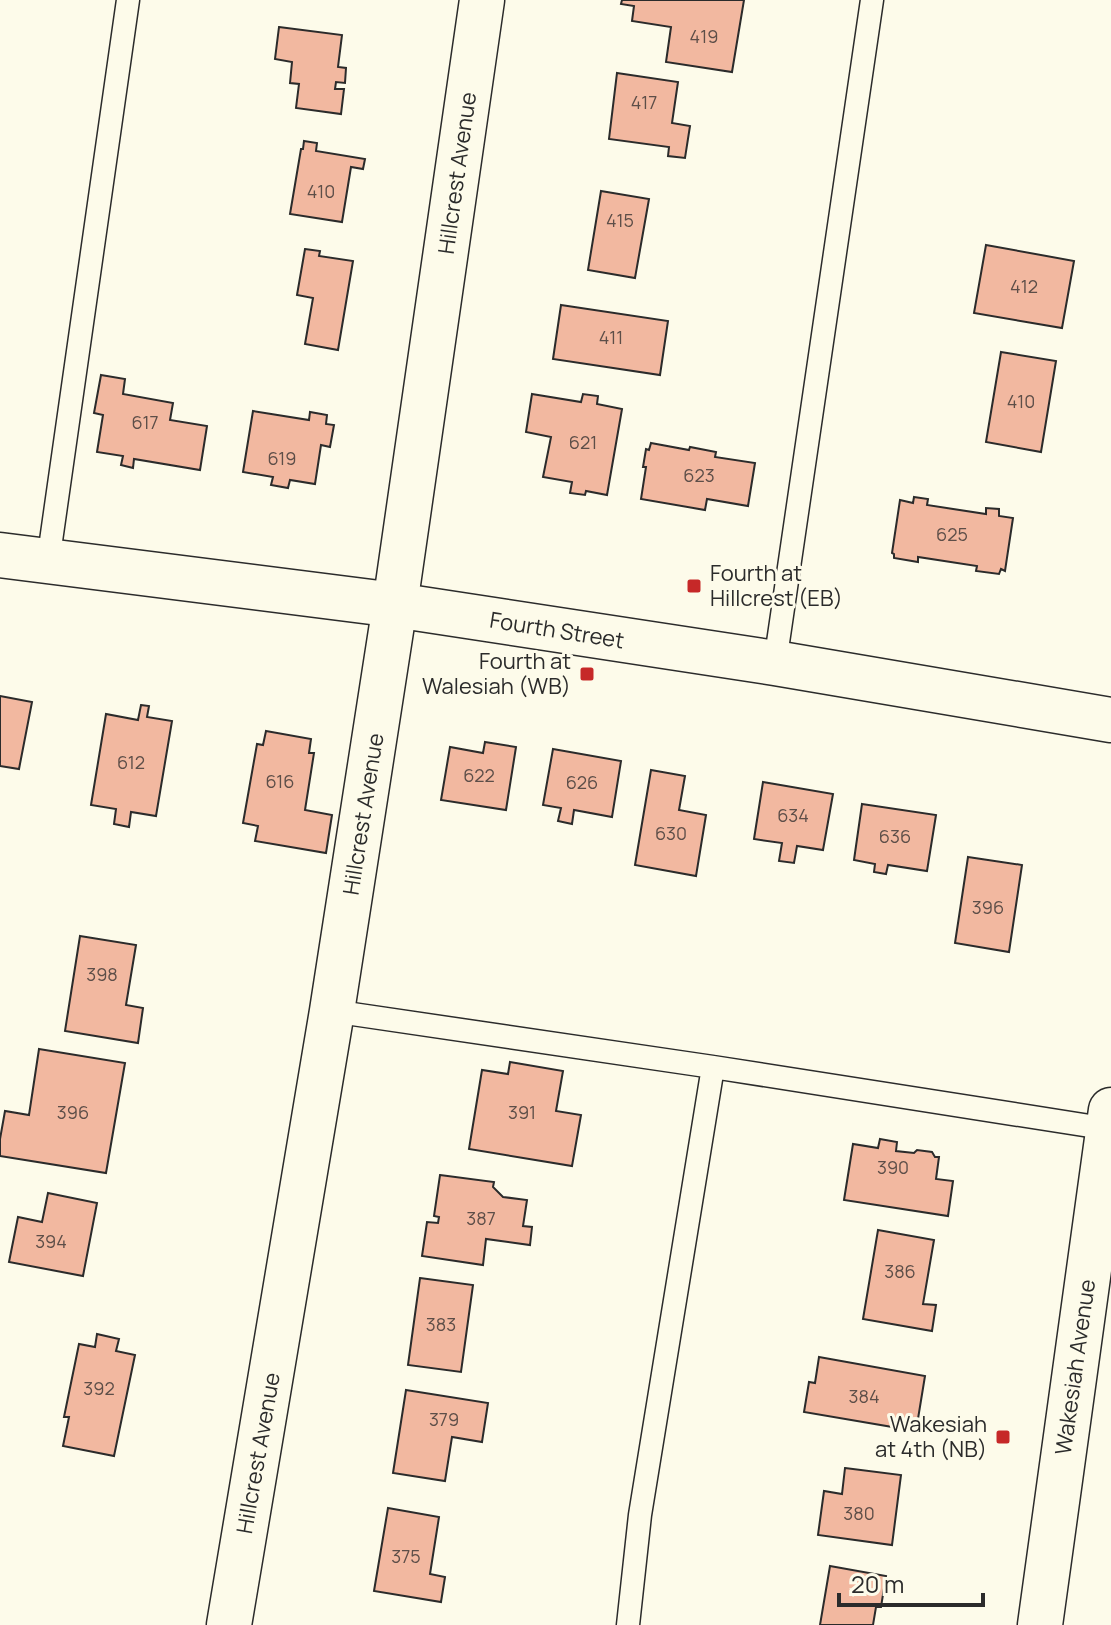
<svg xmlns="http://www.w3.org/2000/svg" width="1111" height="1625" font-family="Manrope,sans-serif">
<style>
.building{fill:#f2b8a0;stroke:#2b2b2b;stroke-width:2}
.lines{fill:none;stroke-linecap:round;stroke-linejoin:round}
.lane-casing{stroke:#2b2b2b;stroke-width:25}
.street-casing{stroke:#2b2b2b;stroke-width:47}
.secondary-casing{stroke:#2b2b2b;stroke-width:47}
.lane{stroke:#fdfbea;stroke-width:22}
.street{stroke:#fdfbea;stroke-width:44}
.secondary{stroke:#fdfbea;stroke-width:44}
.poi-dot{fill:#c62828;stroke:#fdfbea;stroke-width:3}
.labels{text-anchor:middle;stroke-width:6;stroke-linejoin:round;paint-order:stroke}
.number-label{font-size:18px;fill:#5d4e48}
.street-label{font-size:22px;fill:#2b2b2b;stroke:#fdfbea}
.poi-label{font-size:22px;fill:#2b2b2b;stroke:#fdfbea;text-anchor:end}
</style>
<rect width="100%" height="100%" fill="#fdfbea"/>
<path class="building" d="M 622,0 L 744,0 L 732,72 L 666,62 L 671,27 L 632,21 L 634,6 L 621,4 Z
M 279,27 L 342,35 L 338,67 L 346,68 L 345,83 L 336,82 L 335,89 L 344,89 L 341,114 L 296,108 L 299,84 L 290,83 L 292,62 L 275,59 Z
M 617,73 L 678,82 L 672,123 L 690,126 L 685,158 L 668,156 L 669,147 L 609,139 Z
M 304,141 L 317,143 L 316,151 L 365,159 L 363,169 L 351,167 L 342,222 L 290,214 L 301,149 L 303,149 Z
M 601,191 L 649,199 L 635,278 L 588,270 Z
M 986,245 L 1074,261 L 1062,328 L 974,313 Z
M 305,249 L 320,251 L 319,256 L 353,261 L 338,350 L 305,344 L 313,298 L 297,295 Z
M 561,305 L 668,321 L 660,375 L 553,359 Z
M 1001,352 L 1056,361 L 1041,452 L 986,442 Z
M 101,375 L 125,379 L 123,394 L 173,403 L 170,420 L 207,426 L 200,470 L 134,459 L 133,468 L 121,465 L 123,456 L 97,452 L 103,415 L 94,413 Z
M 532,394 L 581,402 L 583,394 L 598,396 L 597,404 L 622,409 L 607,495 L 586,491 L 585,495 L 570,493 L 572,482 L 543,477 L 551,437 L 526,432 Z
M 253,411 L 309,420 L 310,412 L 327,415 L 326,424 L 334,425 L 330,447 L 321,445 L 315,484 L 290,480 L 288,488 L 271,485 L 273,477 L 243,472 Z
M 651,443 L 689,450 L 690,447 L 716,452 L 715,457 L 755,463 L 748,506 L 707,499 L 705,510 L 641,499 L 646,467 L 643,467 L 646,449 L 649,450 Z
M 914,497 L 928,499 L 927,505 L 986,514 L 986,508 L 999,509 L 999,516 L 1013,518 L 1005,571 L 1001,569 L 999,574 L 976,571 L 977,566 L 918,557 L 918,562 L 894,558 L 894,554 L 892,553 L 900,500 L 913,503 Z
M 0,696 L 32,702 L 19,769 L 0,766 Z
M 141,705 L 149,706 L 147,717 L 172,721 L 156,816 L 131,812 L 129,827 L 114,824 L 116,809 L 91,805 L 106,714 L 138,720 Z
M 266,731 L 311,739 L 309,753 L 314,753 L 305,810 L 332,815 L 326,853 L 255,841 L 258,826 L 243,823 L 257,744 L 263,745 Z
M 485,742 L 516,747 L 506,810 L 441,800 L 450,747 L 483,753 Z
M 553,749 L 621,761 L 612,817 L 574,810 L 572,824 L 558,821 L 561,808 L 543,805 Z
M 651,770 L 685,776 L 679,810 L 706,815 L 696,876 L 635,865 Z
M 763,782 L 833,794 L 823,850 L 797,846 L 794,863 L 779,861 L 782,843 L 754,839 Z
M 862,804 L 936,815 L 927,871 L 888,865 L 886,874 L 874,872 L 875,864 L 854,860 Z
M 968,857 L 1022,865 L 1009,952 L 955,943 Z
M 80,936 L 136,945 L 126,1005 L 143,1008 L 138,1043 L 65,1031 Z
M 39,1049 L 125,1063 L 106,1173 L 0,1156 L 0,1139 L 5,1111 L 29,1115 Z
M 510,1062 L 563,1071 L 556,1111 L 581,1115 L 572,1166 L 469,1149 L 482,1070 L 508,1074 Z
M 880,1139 L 897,1142 L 896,1151 L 914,1153 L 917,1150 L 932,1152 L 935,1157 L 939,1157 L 936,1179 L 953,1181 L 948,1216 L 844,1200 L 853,1144 L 878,1148 Z
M 440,1175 L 494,1182 L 493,1187 L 503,1197 L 527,1200 L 523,1226 L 532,1227 L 530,1245 L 486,1239 L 483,1265 L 422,1256 L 427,1222 L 438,1223 L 439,1217 L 434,1216 Z
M 48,1193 L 97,1203 L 83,1276 L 9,1262 L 18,1217 L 42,1222 Z
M 878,1230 L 934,1240 L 923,1304 L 936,1305 L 932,1331 L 863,1319 Z
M 420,1278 L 473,1285 L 461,1372 L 408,1365 Z
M 97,1334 L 119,1339 L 116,1351 L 135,1355 L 114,1456 L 63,1446 L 69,1417 L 64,1417 L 79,1344 L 95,1347 Z
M 819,1357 L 925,1376 L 916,1431 L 804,1412 L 809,1382 L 815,1383 Z
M 406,1390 L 488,1403 L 482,1442 L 452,1437 L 445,1481 L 393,1473 Z
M 845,1468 L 901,1475 L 892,1545 L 818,1535 L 824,1491 L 842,1494 Z
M 388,1508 L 439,1517 L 430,1574 L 445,1577 L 441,1602 L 374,1591 Z
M 830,1566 L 886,1576 L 881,1607 L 876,1607 L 873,1625 L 820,1625 Z"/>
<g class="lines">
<g class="lane-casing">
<path id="lane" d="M 48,562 L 128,0
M 775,663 L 872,0
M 332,1011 L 713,1067 L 1109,1129
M 628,1625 L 640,1515 L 713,1067"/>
</g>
<g class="street-casing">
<path id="street" d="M 229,1625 L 332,1011 L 395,605 L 482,0"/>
</g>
<g class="secondary-casing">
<path id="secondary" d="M 0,555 L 395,605 L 775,663 L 1111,720
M 1040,1625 L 1111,1110"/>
</g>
<use href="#lane" class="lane"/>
<use href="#street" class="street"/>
<use href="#secondary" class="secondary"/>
</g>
<g class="poi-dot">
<rect x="686" y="578" width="16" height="16" rx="4"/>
<rect x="579" y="666" width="16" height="16" rx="4"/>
<rect x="995" y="1429" width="16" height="16" rx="4"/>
</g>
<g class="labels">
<g class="number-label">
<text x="704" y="43">419</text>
<text x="644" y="109">417</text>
<text x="321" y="198">410</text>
<text x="620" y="227">415</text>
<text x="1024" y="293">412</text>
<text x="611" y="344">411</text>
<text x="1021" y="408">410</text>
<text x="145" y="429">617</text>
<text x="583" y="449">621</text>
<text x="282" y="465">619</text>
<text x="699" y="482">623</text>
<text x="952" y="541">625</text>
<text x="131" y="769">612</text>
<text x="479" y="782">622</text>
<text x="280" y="788">616</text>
<text x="582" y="789">626</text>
<text x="793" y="822">634</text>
<text x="671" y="840">630</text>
<text x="895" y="843">636</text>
<text x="988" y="914">396</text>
<text x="102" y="981">398</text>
<text x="73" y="1119">396</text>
<text x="522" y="1119">391</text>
<text x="893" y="1174">390</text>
<text x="481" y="1225">387</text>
<text x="51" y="1248">394</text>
<text x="900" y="1278">386</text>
<text x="441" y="1331">383</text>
<text x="99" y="1395">392</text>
<text x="864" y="1403">384</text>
<text x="444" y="1426">379</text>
<text x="859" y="1520">380</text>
<text x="406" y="1563">375</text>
</g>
<g class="street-label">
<text transform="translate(457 173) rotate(-82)" y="8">Hillcrest Avenue</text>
<text transform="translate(557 630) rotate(9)" y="8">Fourth Street</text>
<text transform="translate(363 814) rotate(-81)" y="8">Hillcrest Avenue</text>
<text transform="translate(1075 1367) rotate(-82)" y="8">Wakesiah Avenue</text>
<text transform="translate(258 1453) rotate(-80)" y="8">Hillcrest Avenue</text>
</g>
<g class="poi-label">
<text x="710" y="581" text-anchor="start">Fourth at<tspan x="710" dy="25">Hillcrest (EB)</tspan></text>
<text x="571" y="669">Fourth at<tspan x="571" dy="25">Walesiah (WB)</tspan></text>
<text x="987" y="1432">Wakesiah<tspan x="987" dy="25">at 4th (NB)</tspan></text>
</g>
</g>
<path d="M839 1593v12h144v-12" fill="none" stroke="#2b2b2b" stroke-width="4"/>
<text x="851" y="1593" font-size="24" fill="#2b2b2b" stroke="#fdfbea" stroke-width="6" paint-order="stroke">20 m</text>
</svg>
